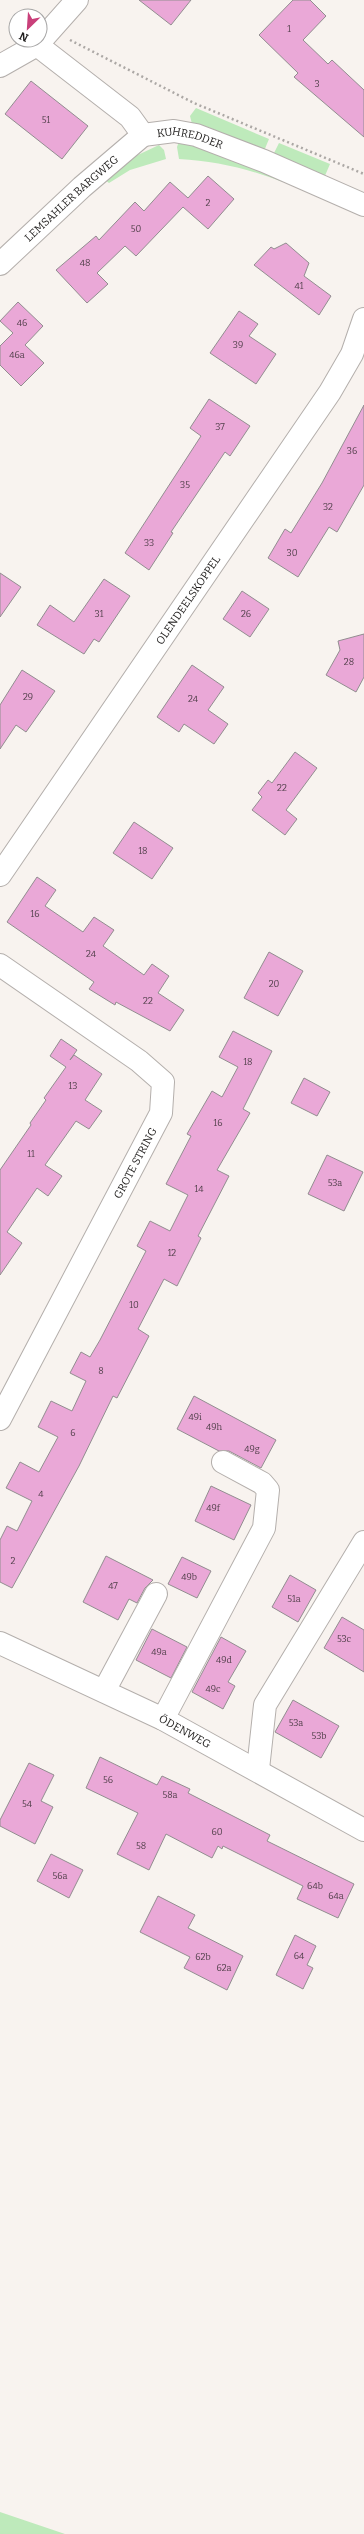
<svg xmlns="http://www.w3.org/2000/svg" width="364" height="2534" font-family="Bitter,serif">
<style>
.green{fill:#beeabb}
.building{fill:#eaa8d7;stroke:#928d90}
.lines{fill:none;stroke-linecap:round;stroke-linejoin:round}
.minor-casing{stroke:#b4afac;stroke-width:24}
.path{stroke:#aca8a5;stroke-width:2.5;stroke-dasharray:2 3;stroke-linecap:butt}
.minor{stroke:#fff;stroke-width:22}
.labels{text-anchor:middle;stroke-width:4;stroke-linejoin:round;paint-order:stroke}
.number-label{font-size:9px;fill:#53414c}
.street-label{font-size:11px;fill:#211f1e;stroke:#fff}
</style>
<rect width="100%" height="100%" fill="#f8f3ef"/>
<path class="green" d="M 196,108 L 269,139 L 264,151 L 208,127 L 192,124 L 190,116 Z
M 179,141 L 189,142 L 284,179 L 283,182 C 249,169 216,161 179,159 L 177,147 Z
M 279,143 L 330,164 L 324,178 L 273,155 Z
M 159,145 L 164,150 L 166,159 L 130,170 L 109,183 L 105,180 L 125,161 Z
M 0,2512 L 65,2534 L 0,2534 Z"/>
<path class="building" d="M 139,0 L 191,0 L 171,25 Z
M 293,0 L 310,0 L 326,16 L 303,40 L 328,64 L 332,60 L 364,90 L 364,137 L 294,77 L 298,73 L 259,35 Z
M 31,81 L 88,126 L 62,159 L 5,114 Z
M 208,176 L 234,199 L 208,229 L 183,207 L 136,256 L 125,246 L 97,273 L 108,284 L 87,303 L 56,270 L 96,236 L 99,240 L 135,202 L 144,211 L 170,182 L 188,198 Z
M 286,243 L 309,263 L 304,276 L 331,296 L 319,315 L 254,265 L 271,247 L 274,249 Z
M 18,302 L 43,326 L 25,345 L 44,363 L 21,386 L 0,365 L 0,346 L 13,333 L 0,321 Z
M 239,311 L 258,324 L 249,336 L 276,354 L 256,384 L 210,353 Z
M 209,399 L 250,426 L 230,456 L 225,452 L 171,532 L 173,533 L 149,570 L 125,553 L 201,436 L 190,428 Z
M 364,405 L 364,485 L 337,532 L 329,527 L 298,577 L 268,558 L 285,529 L 291,533 L 322,483 Z
M 0,573 L 21,587 L 0,617 Z
M 104,579 L 130,596 L 99,642 L 94,639 L 84,654 L 37,625 L 50,605 L 74,622 Z
M 242,591 L 269,609 L 250,637 L 223,619 Z
M 364,634 L 364,677 L 356,692 L 326,675 L 340,650 L 338,641 Z
M 192,665 L 224,687 L 208,710 L 228,724 L 214,744 L 184,724 L 179,732 L 157,717 Z
M 22,670 L 55,691 L 26,732 L 16,725 L 0,749 L 0,705 Z
M 295,752 L 317,768 L 286,810 L 297,819 L 285,835 L 252,810 L 262,797 L 258,793 L 268,780 L 272,783 Z
M 134,822 L 173,848 L 152,879 L 113,853 Z
M 37,877 L 56,890 L 45,906 L 83,932 L 94,917 L 114,930 L 103,946 L 144,975 L 152,964 L 169,976 L 158,993 L 184,1010 L 170,1031 L 116,1002 L 115,1005 L 89,989 L 94,982 L 7,922 Z
M 269,952 L 303,971 L 278,1016 L 244,998 Z
M 233,1031 L 272,1051 L 243,1109 L 250,1113 L 217,1170 L 229,1176 L 198,1236 L 201,1238 L 177,1286 L 164,1279 L 138,1329 L 149,1336 L 117,1398 L 113,1396 L 79,1466 L 12,1588 L 0,1582 L 0,1540 L 7,1526 L 17,1531 L 32,1501 L 6,1488 L 20,1462 L 39,1472 L 58,1437 L 38,1427 L 51,1401 L 72,1411 L 86,1381 L 70,1373 L 81,1352 L 90,1357 L 100,1340 L 146,1251 L 137,1246 L 150,1221 L 170,1231 L 188,1195 L 166,1184 L 191,1136 L 187,1134 L 212,1091 L 222,1097 L 238,1067 L 219,1057 Z
M 61,1039 L 77,1050 L 70,1060 L 74,1055 L 102,1074 L 85,1100 L 102,1111 L 89,1129 L 76,1121 L 45,1165 L 62,1176 L 48,1196 L 37,1188 L 7,1232 L 22,1243 L 0,1275 L 0,1170 L 31,1125 L 30,1123 L 46,1100 L 44,1098 L 66,1067 L 50,1056 Z
M 304,1078 L 330,1092 L 317,1116 L 291,1103 Z
M 327,1155 L 363,1172 L 344,1211 L 308,1194 Z
M 194,1396 L 276,1440 L 261,1468 L 229,1451 L 219,1451 L 177,1429 Z
M 211,1486 L 251,1505 L 234,1540 L 195,1521 Z
M 106,1556 L 153,1580 L 145,1588 L 137,1603 L 129,1599 L 118,1620 L 83,1602 Z
M 182,1557 L 211,1571 L 197,1598 L 168,1584 Z
M 290,1575 L 316,1590 L 298,1622 L 272,1607 Z
M 342,1617 L 364,1630 L 364,1672 L 324,1648 Z
M 152,1629 L 187,1647 L 171,1678 L 136,1660 Z
M 221,1637 L 246,1651 L 228,1682 L 235,1686 L 223,1709 L 192,1692 Z
M 293,1700 L 339,1726 L 321,1758 L 275,1732 Z
M 100,1757 L 157,1785 L 162,1776 L 190,1789 L 188,1793 L 270,1835 L 267,1841 L 354,1884 L 338,1918 L 297,1899 L 303,1886 L 223,1846 L 222,1849 L 218,1846 L 212,1858 L 166,1834 L 149,1870 L 117,1854 L 138,1813 L 86,1788 Z
M 29,1763 L 54,1775 L 41,1801 L 53,1807 L 35,1844 L 0,1826 L 0,1820 Z
M 51,1854 L 83,1870 L 69,1898 L 37,1881 Z
M 158,1896 L 195,1915 L 188,1928 L 243,1956 L 227,1990 L 184,1968 L 190,1957 L 140,1932 Z
M 295,1935 L 316,1946 L 307,1965 L 313,1968 L 303,1989 L 276,1975 Z"/>
<g class="lines">
<g class="minor-casing">
<g id="minor">
<path id="s1" d="M 37,45 L 130,117 L 143,135 L 174,131 L 196,135 L 264,161 L 364,205"/>
<path d="M 0,66 L 37,45 L 77,0"/>
<path id="s2" d="M 0,264 L 82,187 L 143,135"/>
<path id="s3" d="M 0,875 L 330,392 L 352,354 L 364,319"/>
<path d="M 0,965 L 139,1061 L 163,1082 L 161,1113 L 0,1419"/>
<path id="s4" d="M 0,1643 L 163,1719 L 364,1830"/>
<path d="M 104,1691 L 156,1594"/>
<path d="M 163,1719 L 264,1528 L 268,1490 L 262,1483 L 223,1462"/>
<path d="M 258,1769 L 265,1705 L 364,1542"/>
</g>
</g>
<path class="path" d="M 70,40 L 194,103 L 364,174"/>
<use href="#minor" class="minor"/>
</g>
<g class="labels">
<g class="number-label">
<text x="289" y="32">1</text>
<text x="317" y="87">3</text>
<text x="46" y="123">51</text>
<text x="208" y="206">2</text>
<text x="136" y="232">50</text>
<text x="85" y="266">48</text>
<text x="299" y="289">41</text>
<text x="22" y="326">46</text>
<text x="238" y="348">39</text>
<text x="17" y="358">46a</text>
<text x="220" y="430">37</text>
<text x="352" y="454">36</text>
<text x="185" y="488">35</text>
<text x="328" y="510">32</text>
<text x="149" y="546">33</text>
<text x="292" y="556">30</text>
<text x="99" y="617">31</text>
<text x="246" y="617">26</text>
<text x="349" y="665">28</text>
<text x="28" y="700">29</text>
<text x="193" y="702">24</text>
<text x="282" y="791">22</text>
<text x="143" y="854">18</text>
<text x="35" y="917">16</text>
<text x="91" y="957">24</text>
<text x="274" y="987">20</text>
<text x="148" y="1004">22</text>
<text x="248" y="1065">18</text>
<text x="73" y="1089">13</text>
<text x="218" y="1126">16</text>
<text x="31" y="1157">11</text>
<text x="335" y="1186">53a</text>
<text x="199" y="1192">14</text>
<text x="172" y="1256">12</text>
<text x="134" y="1308">10</text>
<text x="101" y="1374">8</text>
<text x="195" y="1420">49i</text>
<text x="214" y="1430">49h</text>
<text x="73" y="1436">6</text>
<text x="252" y="1452">49g</text>
<text x="41" y="1497">4</text>
<text x="213" y="1511">49f</text>
<text x="13" y="1564">2</text>
<text x="189" y="1580">49b</text>
<text x="113" y="1589">47</text>
<text x="294" y="1602">51a</text>
<text x="344" y="1642">53c</text>
<text x="159" y="1655">49a</text>
<text x="224" y="1663">49d</text>
<text x="213" y="1692">49c</text>
<text x="296" y="1726">53a</text>
<text x="319" y="1739">53b</text>
<text x="108" y="1783">56</text>
<text x="170" y="1798">58a</text>
<text x="27" y="1807">54</text>
<text x="217" y="1835">60</text>
<text x="141" y="1849">58</text>
<text x="60" y="1879">56a</text>
<text x="315" y="1889">64b</text>
<text x="336" y="1899">64a</text>
<text x="299" y="1959">64</text>
<text x="203" y="1960">62b</text>
<text x="224" y="1971">62a</text>
</g>
<g class="street-label">
<text dy="4" stroke="none"><textPath href="#s1" startOffset="188">KUHREDDER</textPath></text>
<text dy="4" stroke="none"><textPath href="#s2" startOffset="97">LEMSAHLER BARGWEG</textPath></text>
<text dy="4" stroke="none"><textPath href="#s3" startOffset="333">OLENDEELSKOPPEL</textPath></text>
<text transform="translate(135 1163) rotate(-62)" y="4">GROTE STRING</text>
<text dy="4" stroke="none"><textPath href="#s4" startOffset="205">ÖDENWEG</textPath></text>
</g>
</g>
<g transform="translate(28 28) rotate(205)"><circle r="19" fill="#ffffff" stroke="#a6a5a5"/>
<path d="M0-3L7 15L0 10L-7 15Z" fill="#c9407a"/>
<text y="-6" font-size="11" font-weight="bold" text-anchor="middle" fill="#211f1e">N</text>
</g>
</svg>
